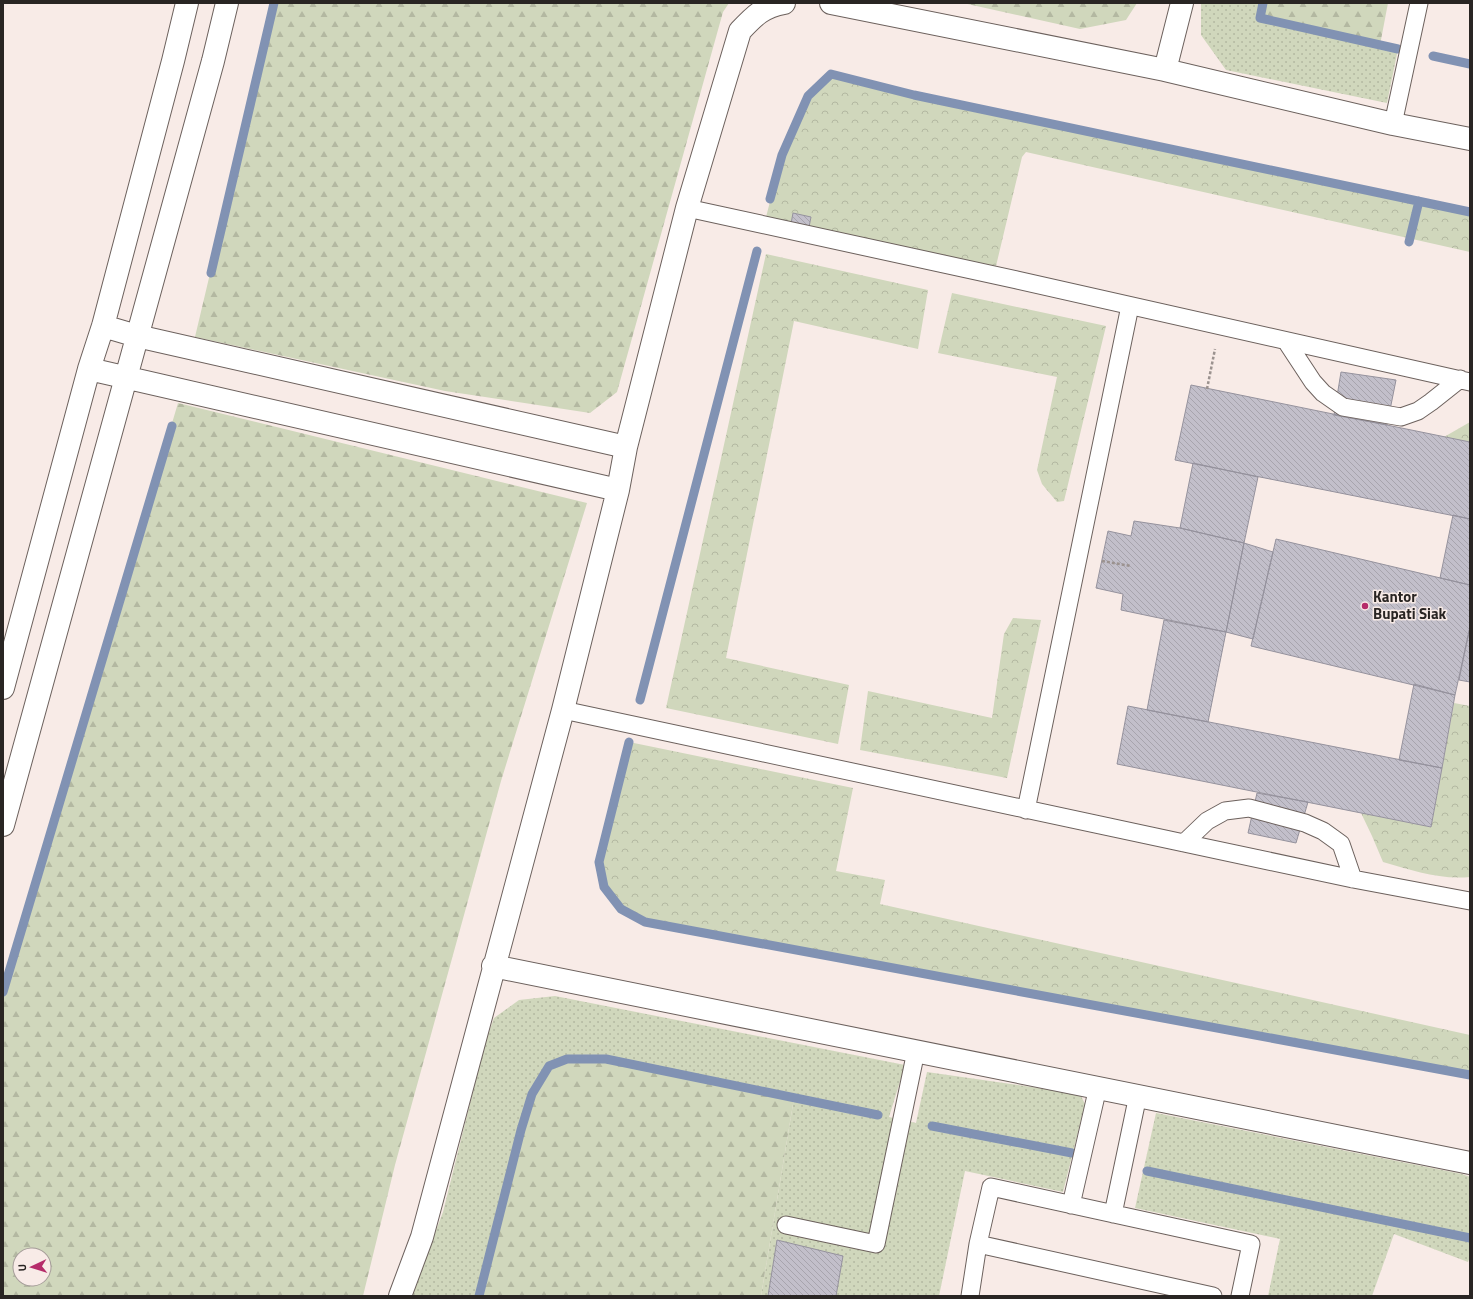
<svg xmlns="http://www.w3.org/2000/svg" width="1473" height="1299" font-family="'Titillium Web',sans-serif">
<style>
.grass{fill:url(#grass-dots)}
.forest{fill:url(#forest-firs);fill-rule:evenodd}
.park{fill:url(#park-crowns)}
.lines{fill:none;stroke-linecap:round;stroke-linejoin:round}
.stream{stroke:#8192b3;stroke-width:9}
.building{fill:url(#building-back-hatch);stroke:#95929d}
.lane-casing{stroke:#6c615d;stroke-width:19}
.street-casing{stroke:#6c615d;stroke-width:24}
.path{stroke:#9b928f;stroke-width:2.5;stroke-dasharray:3 2;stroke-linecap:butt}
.lane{stroke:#fff;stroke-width:17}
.street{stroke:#fff;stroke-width:22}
.poi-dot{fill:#b62c6a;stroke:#f8ebe7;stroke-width:1.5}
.labels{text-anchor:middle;stroke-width:3;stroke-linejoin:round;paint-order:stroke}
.poi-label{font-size:15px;font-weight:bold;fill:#292523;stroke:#f8ebe7;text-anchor:start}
</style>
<defs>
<pattern id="grass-dots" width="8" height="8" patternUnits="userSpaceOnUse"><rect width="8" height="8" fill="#d0d7bc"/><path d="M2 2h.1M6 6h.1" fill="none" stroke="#b3b8a1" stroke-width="1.8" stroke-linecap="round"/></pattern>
<pattern id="forest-firs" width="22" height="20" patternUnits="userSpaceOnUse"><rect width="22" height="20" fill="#d0d7bc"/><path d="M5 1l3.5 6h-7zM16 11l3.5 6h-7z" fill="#b3b8a1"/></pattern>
<pattern id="park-crowns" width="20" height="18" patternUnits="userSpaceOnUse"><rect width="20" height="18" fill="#d0d7bc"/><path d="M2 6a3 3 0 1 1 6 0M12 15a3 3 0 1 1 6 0" fill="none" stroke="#b3b8a1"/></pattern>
<pattern id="building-back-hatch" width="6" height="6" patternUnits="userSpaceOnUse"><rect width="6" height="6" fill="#c2bfca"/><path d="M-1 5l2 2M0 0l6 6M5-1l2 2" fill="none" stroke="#a7a4ad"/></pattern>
</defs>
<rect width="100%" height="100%" fill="#f8ebe7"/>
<path class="grass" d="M 1201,3 L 1263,3 L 1260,18 L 1398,49 L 1387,103 L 1226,70 L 1201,35 Z
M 555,996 L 905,1065 L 889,1117 L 916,1123 L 927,1072 L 1080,1094 L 1085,1104 L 1063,1192 L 965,1171 L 939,1296 L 761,1296 L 794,1098 L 606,1059 L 567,1059 L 532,1094 L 521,1130 L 479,1296 L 411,1296 L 443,1212 L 485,1043 L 494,1018 L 519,1000 Z
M 1156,1113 L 1462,1174 L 1470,1177 L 1470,1257 L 1468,1262 L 1394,1234 L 1372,1296 L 1268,1296 L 1280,1239 L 1135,1208 Z"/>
<path class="forest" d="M 274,3 L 729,3 L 723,12 L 617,392 L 590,413 L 445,391 L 195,337 Z
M 963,3 L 1137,3 L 1126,20 L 1080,29 Z
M 1263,3 L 1388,3 L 1380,45 L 1260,18 Z
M 178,403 L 587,503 L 501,781 L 395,1165 L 363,1296 L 3,1296 L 3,992 ZM 20,1255 L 44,1255 L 44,1279 L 20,1279 Z
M 567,1059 L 606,1059 L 794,1098 L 761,1296 L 479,1296 L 521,1130 L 532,1094 L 549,1066 Z"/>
<path class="park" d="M 831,74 L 914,95 L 1470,212 L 1470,252 L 1026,152 L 1022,157 L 996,266 L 809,227 L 811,217 L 790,229 L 765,221 L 782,155 L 808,96 Z
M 766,254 L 928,290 L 918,349 L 794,321 L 726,658 L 849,685 L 838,744 L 666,708 Z
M 952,293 L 1106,326 L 1064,501 L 1057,502 L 1042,484 L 1037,470 L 1057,377 L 938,353 Z
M 1470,422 L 1470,442 L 1444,437 Z
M 1013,618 L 1041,620 L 1007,778 L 860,750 L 868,691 L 992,718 L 1004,634 Z
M 1454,703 L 1470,706 L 1470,877 C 1439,880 1412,870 1383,862 L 1372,836 L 1361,813 L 1431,827 Z
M 629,742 L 853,788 L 836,871 L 885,880 L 880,904 L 1470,1035 L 1470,1075 L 645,922 L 621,909 L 604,887 L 599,862 Z"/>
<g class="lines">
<path class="stream" d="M 1263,3 L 1260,18 L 1398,49
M 1433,56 L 1470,64
M 770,199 L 782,155 L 808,96 L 831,74 L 914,95 L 1470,212
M 1409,242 L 1419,201
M 211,273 L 274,3
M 640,700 L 757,251
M 629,742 L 599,862 L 604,887 L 621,909 L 645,922 L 1470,1075
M 3,992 L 172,426
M 932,1126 L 1072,1153
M 1147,1171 L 1470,1238
M 479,1296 L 521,1130 L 532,1094 L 549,1066 L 567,1059 L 606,1059 L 878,1115"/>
</g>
<path class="building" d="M 793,213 L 811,217 L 808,232 L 790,229 Z
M 1341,372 L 1396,380 L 1387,425 L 1334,415 Z
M 1191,385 L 1470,442 L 1470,519 L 1175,460 Z
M 1193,463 L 1258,477 L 1244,543 L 1180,528 Z
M 1453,515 L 1470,519 L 1470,585 L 1440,578 Z
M 1134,521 L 1180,528 L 1244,543 L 1226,632 L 1121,610 L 1123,594 L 1096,588 L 1108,531 L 1131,536 Z
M 1276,539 L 1470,585 L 1470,627 L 1455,695 L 1251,646 Z
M 1244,543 L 1273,552 L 1253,639 L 1226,632 Z
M 1164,620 L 1226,632 L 1208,722 L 1147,710 Z
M 1470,627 L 1470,682 L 1459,680 Z
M 1414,684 L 1455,695 L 1442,768 L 1399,760 Z
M 1128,706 L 1442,768 L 1431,827 L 1117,764 Z
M 1257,793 L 1308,802 L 1296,843 L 1248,833 Z
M 777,1240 L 843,1256 L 836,1296 L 768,1296 Z"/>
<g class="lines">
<g class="lane-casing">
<path id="lane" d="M 1393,124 L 1419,3
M 687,208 L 1017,280 L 1470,382
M 1286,341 L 1313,382 L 1323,393 L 1343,407 L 1401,417 L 1418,411 L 1431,402 L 1460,379
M 563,710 L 1184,843 L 1353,879 L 1470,901
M 1026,810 L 1130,306
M 1184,843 L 1207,821 L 1225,811 L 1249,808 L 1305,823 L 1323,831 L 1341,844 L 1353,879
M 1071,1205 L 1098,1087
M 1113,1214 L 1138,1095
M 786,1225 L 876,1244 L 916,1051
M 970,1296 L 978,1244
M 1213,1296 L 978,1244 L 991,1187 L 1251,1244 L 1240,1296"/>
</g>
<g class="street-casing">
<path id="street" d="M 831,3 L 1165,70 L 1393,124 L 1470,139
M 1165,70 L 1182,3
M 103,326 L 137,336 L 626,447
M 89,369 L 618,490
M 3,688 L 89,369 L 103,326 L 173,61 L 187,3
M 3,825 L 213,61 L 227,3
M 493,966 L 1470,1163
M 400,1296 L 422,1237 L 563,710 L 618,490 L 626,447 L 687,208 L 740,31 C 755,15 763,7 784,3"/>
</g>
<path class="path" d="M 1207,389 L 1215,349
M 1102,561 L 1131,566"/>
<use href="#lane" class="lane"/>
<use href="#street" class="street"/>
</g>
<circle class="poi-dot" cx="1365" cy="606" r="4"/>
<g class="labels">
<g class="poi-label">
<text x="1373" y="602">Kantor<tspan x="1373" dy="17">Bupati Siak</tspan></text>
</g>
</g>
<rect width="1473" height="1299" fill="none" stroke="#292523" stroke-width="8"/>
<g transform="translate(32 1267) rotate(266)"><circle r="19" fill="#f8ebe7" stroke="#a59c99"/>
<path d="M0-3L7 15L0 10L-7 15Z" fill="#b62c6a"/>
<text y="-6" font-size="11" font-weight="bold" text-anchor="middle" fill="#292523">U</text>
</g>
</svg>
